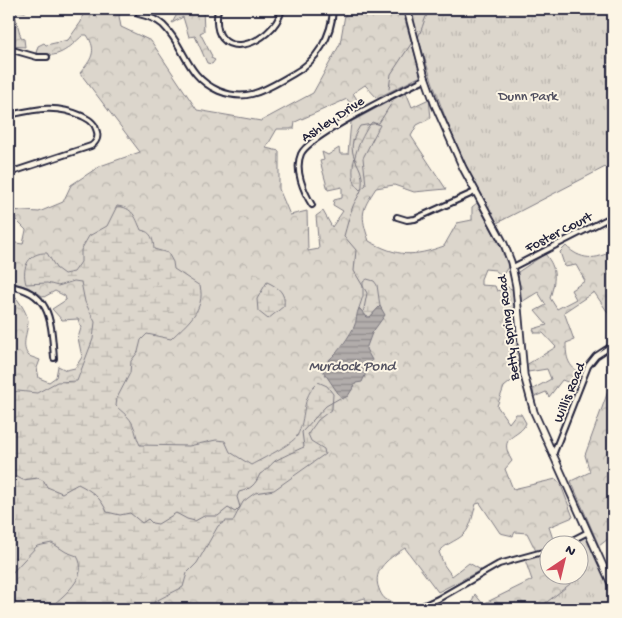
<svg xmlns="http://www.w3.org/2000/svg" width="622" height="618" font-family="'Gochi Hand',sans-serif">
<style>
.forest{fill:url(#forest-crowns);stroke:#7f7c84}
.wetland{fill:url(#wetland-marsh);stroke:#7f7c84}
.park{fill:url(#park-tufts);stroke:#7f7c84}
.water{fill:url(#water-rules);stroke:#78757e}
.lines{fill:none;stroke-linecap:round;stroke-linejoin:round}
.stream{stroke:#78757e;stroke-width:1}
.street-casing{stroke:#22223b;stroke-width:8}
.secondary-casing{stroke:#22223b;stroke-width:9}
.street{stroke:#fcf5e5;stroke-width:4}
.secondary{stroke:#fcf5e5;stroke-width:5.5}
.labels{text-anchor:middle;stroke-width:4;stroke-linejoin:round;paint-order:stroke}
.park-label{font-size:14px;fill:#504f5f;stroke:#fcf5e5}
.street-label{font-size:14px;fill:#22223b;stroke:#fcf5e5}
.water-label{font-size:15px;font-style:italic;fill:#545362;stroke:#fcf5e5}
</style>
<defs>
<pattern id="forest-crowns" width="20" height="18" patternUnits="userSpaceOnUse" patternTransform="scale(1.25)"><rect width="20" height="18" fill="#dcd6cc"/><path d="M2 6a3 3 0 1 1 6 0M12 15a3 3 0 1 1 6 0" fill="none" stroke="#bcb7b0"/></pattern>
<pattern id="wetland-marsh" width="20" height="14" patternUnits="userSpaceOnUse" patternTransform="scale(1.25)"><rect width="20" height="14" fill="#dcd6cc"/><path d="M1 5h8M5 5V1M11 12h8M15 12V8" fill="none" stroke="#bcb7b0"/></pattern>
<pattern id="park-tufts" width="24" height="20" patternUnits="userSpaceOnUse" patternTransform="scale(1.25)"><rect width="24" height="20" fill="#dcd6cc"/><path d="M3 7l-1-3M5 7V3M7 7l1-3M15 17l-1-3M17 17v-4M19 17l1-3" fill="none" stroke="#bcb7b0"/></pattern>
<pattern id="water-rules" width="6" height="5" patternUnits="userSpaceOnUse" patternTransform="scale(1.25)"><rect width="6" height="5" fill="#b2adab"/><path d="M0 2.5h6" fill="none" stroke="#908c8c"/></pattern>
</defs>
<rect width="100%" height="100%" fill="#fcf5e5"/>
<filter id="ink" filterUnits="userSpaceOnUse"><feTurbulence type="fractalNoise" baseFrequency=".02" numOctaves="2"/><feDisplacementMap in="SourceGraphic" scale="10" xChannelSelector="R" yChannelSelector="G"/><feConvolveMatrix kernelMatrix="1 2 1 2 8 2 1 2 1" color-interpolation-filters="sRGB"/></filter>
<g filter="url(#ink)">
<path class="forest" d="M 9,9 L 29,9 L 25,12 L 18,11 L 15,15 L 21,38 L 24,39 L 25,47 L 9,46 Z
M 84,9 L 98,9 L 99,11 L 105,9 L 126,9 L 119,16 L 121,27 L 151,41 L 197,110 L 261,121 L 313,93 L 340,44 L 346,9 L 402,9 L 421,76 L 377,98 L 365,85 L 353,93 L 361,106 L 356,111 L 347,99 L 295,122 L 294,129 L 277,129 L 266,148 L 279,151 L 279,189 L 290,215 L 307,211 L 308,251 L 319,249 L 316,216 L 323,211 L 332,227 L 343,211 L 333,205 L 334,200 L 342,198 L 342,187 L 328,190 L 320,161 L 324,160 L 322,152 L 328,155 L 339,148 L 340,154 L 348,154 L 351,122 L 406,92 L 412,107 L 429,99 L 431,118 L 417,125 L 411,136 L 446,189 L 414,192 L 394,185 L 376,188 C 361,211 360,214 369,241 C 398,257 413,257 444,246 L 457,223 L 472,220 L 472,207 L 477,203 L 510,264 L 502,276 L 495,270 L 485,269 L 481,279 L 481,285 L 495,286 L 497,291 L 508,287 L 515,291 L 521,373 L 504,387 L 497,406 L 509,423 L 516,414 L 521,414 L 526,423 C 520,439 496,434 512,461 L 505,469 L 513,489 L 556,479 L 561,485 L 573,517 L 549,527 L 555,545 L 536,551 L 527,533 L 515,532 L 513,536 L 500,533 L 480,503 L 476,504 C 472,517 471,531 459,538 C 451,543 445,545 439,552 L 444,565 L 452,576 L 469,563 L 481,570 L 438,592 L 405,548 C 391,557 371,569 379,589 C 382,597 385,600 392,602 L 391,609 L 368,609 L 365,598 L 352,602 L 351,609 L 9,609 L 9,291 C 16,296 27,311 28,321 C 28,332 20,347 29,356 L 40,360 L 37,368 L 39,378 L 49,382 L 56,377 L 58,366 L 66,370 L 75,368 L 82,357 L 78,338 L 81,328 L 78,319 L 62,320 L 52,309 L 66,300 L 65,296 L 55,291 L 44,297 L 28,287 L 9,282 L 9,242 L 23,244 L 26,230 L 12,216 L 10,210 L 39,212 L 63,202 L 71,185 L 100,166 L 140,152 L 80,73 C 91,60 98,51 87,35 L 83,35 C 69,48 57,61 36,53 L 38,46 L 44,43 L 46,45 L 68,40 L 81,22 Z
M 180,9 L 203,9 L 204,31 L 200,33 L 212,56 L 211,58 L 215,60 L 212,64 L 207,63 L 195,36 L 189,37 L 183,17 L 172,23 Z
M 566,246 C 580,260 596,261 613,250 L 613,320 L 594,292 L 564,312 L 574,340 L 566,343 C 566,358 568,366 581,374 L 576,385 L 562,380 L 549,397 L 546,392 L 534,397 L 533,389 L 551,379 L 547,369 L 528,372 L 526,365 L 556,347 L 543,333 L 535,333 L 533,329 L 547,325 L 535,311 L 546,305 L 538,292 L 520,303 L 518,272 L 545,254 C 558,269 555,281 550,298 L 557,309 L 576,299 L 571,290 L 585,281 L 576,265 L 565,267 L 560,252 Z
M 613,361 L 613,535 L 599,546 L 571,481 L 590,472 L 585,455 L 611,383 L 607,368 Z
M 586,537 L 590,541 L 613,591 L 613,609 L 457,609 L 459,607 L 470,608 L 475,594 L 483,604 L 532,580 L 525,560 L 549,552 L 550,576 L 580,576 L 580,546 L 565,545 Z"/>
<path class="wetland" d="M 372,122 L 380,125 L 363,158 L 366,185 L 360,190 C 343,176 360,136 372,122 Z
M 117,206 C 133,208 135,216 141,230 C 152,232 153,239 154,249 L 168,253 L 173,262 L 174,269 L 200,286 C 206,310 186,324 171,339 L 147,334 L 141,340 L 138,352 L 131,361 L 130,373 L 117,398 L 116,406 C 122,412 130,417 133,425 C 136,431 136,438 140,445 L 189,446 L 216,440 L 225,441 L 230,452 L 251,465 C 262,459 291,445 297,436 C 307,418 300,398 318,382 L 327,386 L 333,394 L 332,409 L 318,420 L 308,434 L 311,441 L 324,449 L 325,454 L 274,490 L 255,493 L 248,498 L 243,502 L 233,521 L 226,521 L 218,526 L 197,563 L 187,573 L 183,587 L 154,602 L 153,609 L 48,609 C 63,596 90,577 77,556 L 66,552 L 52,543 L 37,546 L 9,576 L 9,394 L 18,391 L 37,393 L 57,382 L 77,381 L 93,339 L 95,322 L 85,302 L 81,282 L 74,281 L 58,286 L 47,283 L 26,284 C 21,267 29,252 47,253 L 56,268 L 64,274 L 74,272 L 81,262 L 81,250 L 89,236 L 107,226 Z
M 367,279 L 374,281 L 377,285 L 380,306 L 370,317 L 367,317 L 359,308 L 363,296 L 363,282 Z
M 267,282 C 278,287 286,293 284,306 L 268,319 L 258,311 L 257,299 Z"/>
<path class="park" d="M 410,9 L 613,9 L 613,163 L 497,223 C 455,153 432,87 410,9 Z
M 586,537 L 613,595 L 613,609 L 538,609 L 570,584 L 567,576 L 580,576 L 580,546 L 565,545 Z"/>
<path class="water" d="M 380,306 L 385,315 L 372,333 L 366,349 L 372,360 L 362,382 L 356,383 L 348,396 L 342,399 L 323,371 L 323,365 C 337,354 345,343 354,327 C 357,321 356,314 359,308 L 367,317 L 370,317 Z"/>
<g class="lines">
<path class="stream" d="M 417,39 C 424,27 423,18 431,9
M 389,89 L 391,74 L 413,41
M 363,314 L 367,293 L 354,271 L 356,250 L 344,236 C 347,226 349,216 353,206 C 356,199 362,192 362,185 C 365,161 340,157 360,126 L 379,123 L 393,101
M 9,478 L 17,477 L 23,480 L 38,478 L 44,481 L 47,487 L 62,493 L 78,484 C 92,491 101,498 107,512 L 120,515 L 130,513 L 142,523 L 148,519 L 152,523 L 158,524 L 176,513 L 187,519 L 195,521 L 204,516 L 218,516 L 228,508 L 235,512 L 240,507 L 237,497 L 239,492 C 251,489 255,485 260,474 C 267,470 269,466 275,461 C 278,459 299,449 304,447 L 302,432 L 326,406 L 340,398"/>
<g class="street-casing">
<path id="street" d="M 218,9 C 208,66 273,47 282,9
M 139,14 C 148,16 156,19 163,25 C 186,47 185,76 219,91 C 229,95 241,97 252,94 C 267,90 280,81 293,74 C 317,61 332,36 333,9
M 9,49 L 37,57 L 47,57
M 9,115 C 36,109 56,104 82,116 C 88,119 94,122 96,129 C 99,136 97,142 91,146 L 9,173
M 312,205 C 304,192 294,170 301,154 C 309,135 403,90 425,79
M 397,217 L 407,220 L 415,219 L 475,192
M 513,267 L 613,216
M 9,286 C 52,292 51,322 54,358
M 553,455 L 588,366 L 596,356 L 613,345
M 561,546 L 588,532
M 416,609 L 438,599 L 499,564 L 550,550"/>
</g>
<g class="secondary-casing">
<path id="secondary" d="M 407,9 L 424,74 L 435,105 L 463,168 L 504,244 L 511,262 L 516,286 L 524,375 L 534,412 L 613,588"/>
</g>
<use href="#street" class="street"/>
<use href="#secondary" class="secondary"/>
</g>
</g>
<g class="labels">
<g class="park-label">
<text x="528" y="100">Dunn Park</text>
</g>
<g class="street-label">
<text transform="translate(332 118) rotate(-33)" y="5">Ashley Drive</text>
<text transform="translate(558 231) rotate(-27)" y="5">Foster Court</text>
<text transform="translate(507 328) rotate(-97)" y="5">Betty Spring Road</text>
<text transform="translate(568 392) rotate(-68)" y="5">Willis Road</text>
</g>
<g class="water-label">
<text x="352" y="370">Murdock Pond</text>
</g>
</g>
<rect width="622" height="618" fill="none" stroke="#fcf5e5" stroke-width="30"/>
<rect x="15" y="15" width="592" height="588" fill="none" stroke="#22223b" stroke-width="2" filter="url(#ink)"/>
<g transform="translate(564 560) rotate(35)"><circle r="24" fill="#fcf5e5" stroke="#a5a1a1"/>
<path d="M0-4L9 19L0 12L-9 19Z" fill="#d1495b"/>
<text y="-8" font-size="14" font-weight="bold" text-anchor="middle" fill="#22223b">N</text>
</g>
</svg>
